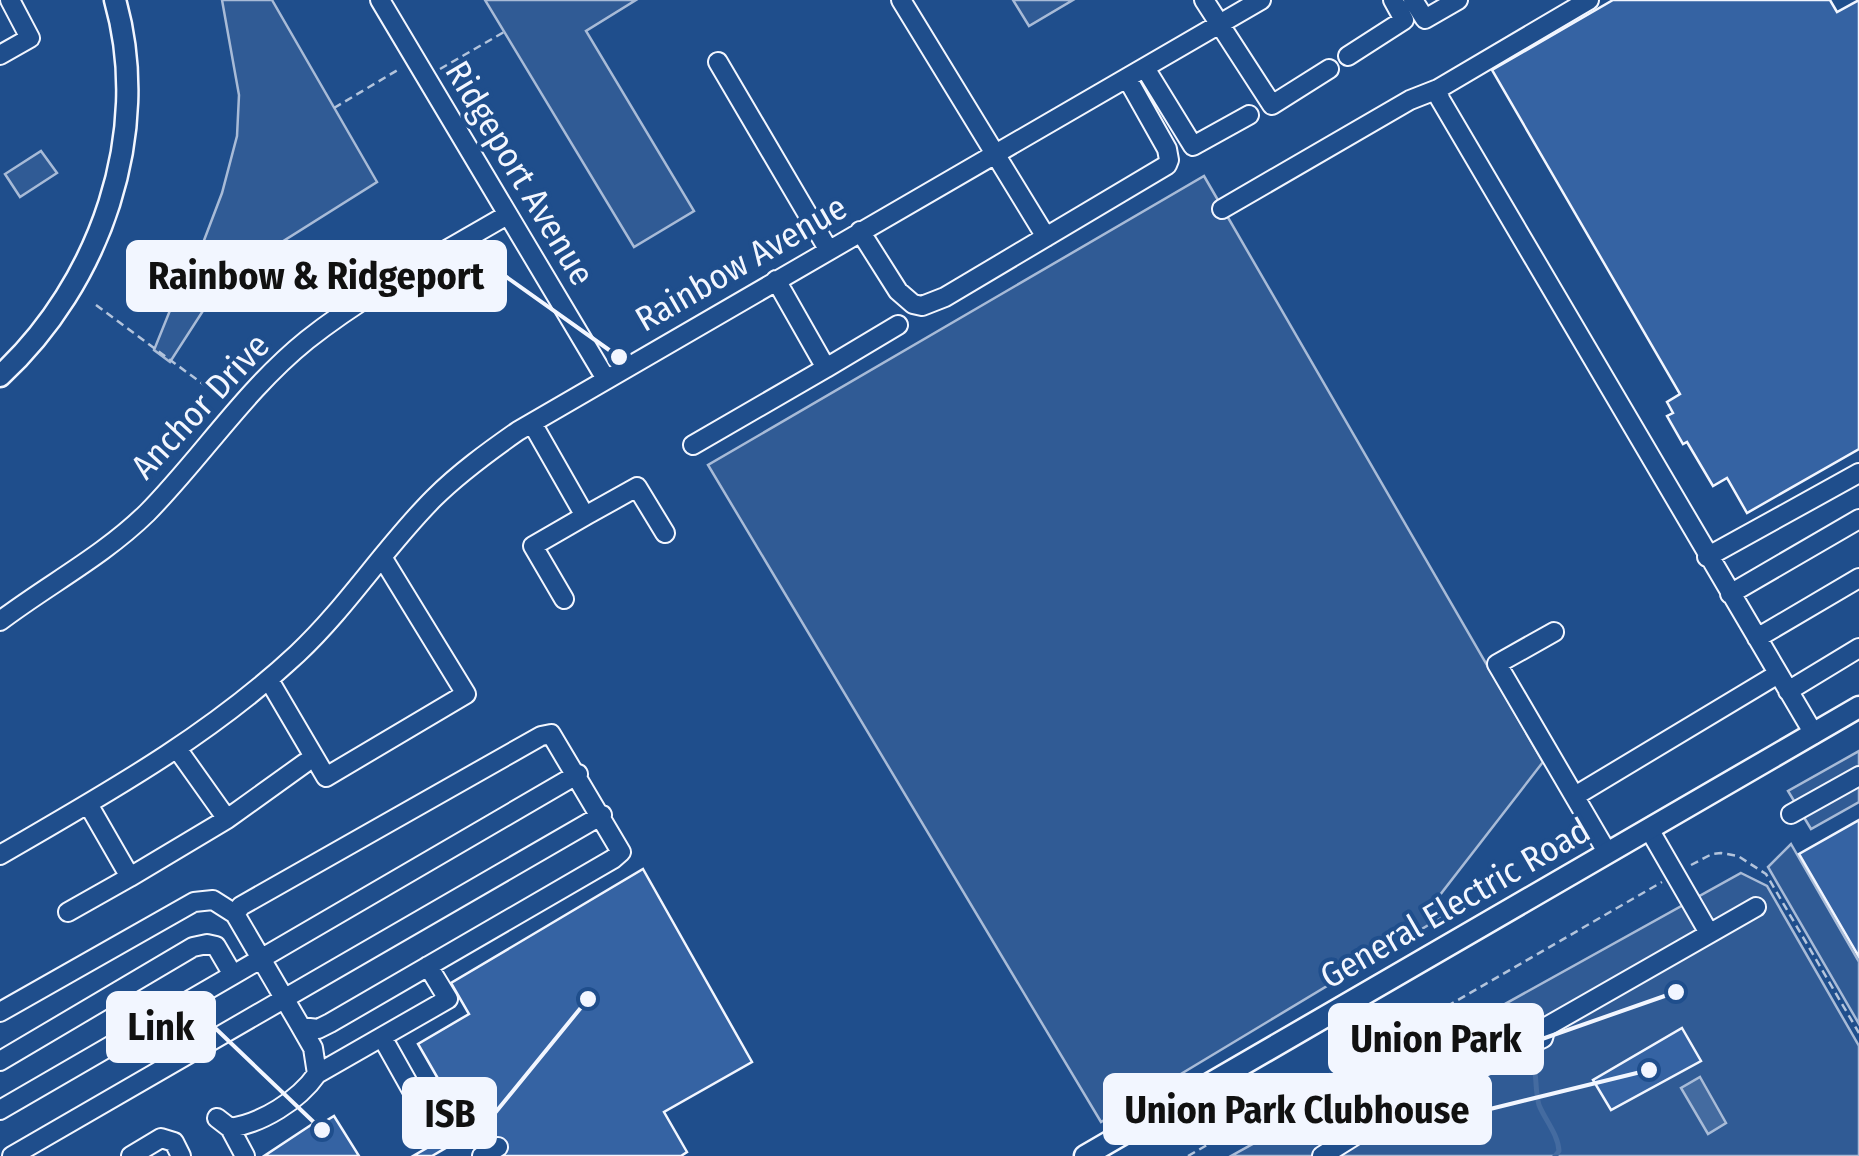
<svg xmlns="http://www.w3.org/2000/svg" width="1859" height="1156" font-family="'Fira Sans Condensed',sans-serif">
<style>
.built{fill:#305b95;stroke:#a8bbd7;stroke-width:2.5}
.water{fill:#446ba0;stroke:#a8bbd7;stroke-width:2.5}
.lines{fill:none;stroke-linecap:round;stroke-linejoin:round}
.stream{stroke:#446ba0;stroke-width:5}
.building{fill:#3563a3;stroke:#f2f6ff;stroke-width:2.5}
.minor-casing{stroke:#f2f6ff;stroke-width:22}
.major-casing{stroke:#f2f6ff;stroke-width:25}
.path{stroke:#b3c4dc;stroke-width:2.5;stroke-dasharray:8 5;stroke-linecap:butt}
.minor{stroke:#1f4e8c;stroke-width:18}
.major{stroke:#1f4e8c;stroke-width:20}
.labels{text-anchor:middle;stroke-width:8;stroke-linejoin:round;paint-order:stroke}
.street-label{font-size:35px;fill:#f2f6ff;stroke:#1f4e8c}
.leader{fill:none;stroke:#f2f6ff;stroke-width:4}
.callout-dot{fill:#f2f6ff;stroke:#1f4e8c;stroke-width:4}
.callout{fill:#f2f6ff;stroke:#f2f6ff;stroke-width:4}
.callout-label{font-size:38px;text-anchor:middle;font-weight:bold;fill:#111}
</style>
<rect width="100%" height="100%" fill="#1f4e8c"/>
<path class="built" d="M 222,0 L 272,0 L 377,182 L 250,262 L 217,289 L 170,362 L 154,350 L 175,298 L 195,264 L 222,193 L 237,136 L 239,95 Z
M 485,0 L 636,0 L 586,31 L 694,211 L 634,247 Z
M 1013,0 L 1073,0 L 1029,26 Z
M 41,151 L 57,173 L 20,197 L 5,174 Z
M 1204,176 L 1543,762 L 1433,904 L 1440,918 L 1101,1122 L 708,465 Z
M 1859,751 L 1859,802 L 1811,829 L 1788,791 Z
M 1791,844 L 1859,962 L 1859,1024 L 1768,867 Z
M 1741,873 L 1767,886 L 1859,1046 L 1859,1156 L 1231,1156 Z"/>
<path class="water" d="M 1700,1077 L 1726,1123 L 1708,1134 L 1681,1088 Z"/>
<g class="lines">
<path class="stream" d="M 1531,1055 C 1538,1070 1534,1088 1539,1105 C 1545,1120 1558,1134 1559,1151 L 1555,1156"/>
</g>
<path class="building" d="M 1613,0 L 1830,0 L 1837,12 L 1859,0 L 1859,449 L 1747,513 L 1727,478 L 1713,486 L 1687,442 L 1683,444 L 1667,416 L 1673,413 L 1667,402 L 1680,394 L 1492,70 Z
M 1859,820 L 1859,957 L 1799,854 Z
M 643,869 L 752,1062 L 664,1112 L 687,1152 L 681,1156 L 505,1156 L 486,1124 L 432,1156 L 413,1156 L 465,1126 L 418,1044 L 469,1014 L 451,983 Z
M 643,869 L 752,1062 L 664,1112 L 687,1152 L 681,1156 L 505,1156 L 486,1124 L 470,1134 L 418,1044 L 469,1014 L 451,983 Z
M 1682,1028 L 1701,1061 L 1611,1110 L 1593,1080 Z
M 334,1116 L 359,1156 L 264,1156 L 317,1121 L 319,1125 Z
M 334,1116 L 359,1156 L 264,1156 L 317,1121 L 319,1125 Z
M 465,1126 L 470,1134 L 432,1156 L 413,1156 Z"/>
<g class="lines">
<g class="minor-casing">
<path id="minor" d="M 380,0 L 606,379
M 901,0 L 1046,237
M 1204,0 L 1272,105 L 1329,69
M 1413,0 L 1425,19 L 1458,0
M 1589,0 L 1438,89 L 1440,99 L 1814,734
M 0,55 L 30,38 L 10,0
M 1348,56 L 1404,20 L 1393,0
M 718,62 L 828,249
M 1145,68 L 1193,146 L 1249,115
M 1222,209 L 1410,100 L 1438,89
M 860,231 L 898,291 L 913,304 L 922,306 L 945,297 L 1167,165 L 1169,160 L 1167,149 L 1127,78
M 826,368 L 898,325
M 532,423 L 585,516 L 533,546 L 564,599
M 693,445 L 826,368 L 776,280
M 585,516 L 637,487 L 665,533
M 1707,557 L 1859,473
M 1730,594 L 1859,519
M 0,621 C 49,584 103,556 147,513 C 202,457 245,390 307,340 C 369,291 439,255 507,215
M 1554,632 L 1497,664 L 1607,852
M 1757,638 L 1859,578
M 269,680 L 326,777 L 466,694 L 382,557
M 1788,691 L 1859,648
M 551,734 L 621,852 L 613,859 L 330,1023 L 318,1029 L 301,1027 L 235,914 L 241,906 L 541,736 Z
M 1575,796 L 1778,674
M 1791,814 L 1859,776
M 227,819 L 305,763
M 1649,829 L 1709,933
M 0,855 C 105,794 208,737 297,654 C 348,606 385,547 434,498 C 459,473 488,452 518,431 L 1261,0
M 130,877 L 227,819 L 178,750
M 68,912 L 130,877 L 88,804
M 0,1012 L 194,902 L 213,900 L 235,914
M 382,1037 L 423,1110
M 0,1061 L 193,947 L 207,944 L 216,946 L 233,975 L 578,774
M 317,1074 L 448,999 L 428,966
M 0,1110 L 233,975
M 217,1118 L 230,1128 C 262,1123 298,1101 317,1074 L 313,1048 L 301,1027
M 230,1128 L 245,1156
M 12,1156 L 602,815
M 131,1156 L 161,1138 L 174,1142 L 181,1156
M 482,1156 L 498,1147
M 1322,1156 L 1410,1101 L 1543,1038 L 1546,1027 L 1756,907"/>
</g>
<g class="major-casing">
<path id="major" d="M 0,376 C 100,284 153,133 115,0
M 1085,1156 L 1859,707"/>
</g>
<path class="path" d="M 440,69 L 504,32
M 334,108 L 401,68
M 96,305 L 223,399
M 1691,865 L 1712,854 L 1721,853 L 1738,856 L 1766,874 L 1859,1033
M 1188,1156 L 1662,882"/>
<use href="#minor" class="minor"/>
<use href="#major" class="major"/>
</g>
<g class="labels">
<g class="street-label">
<text transform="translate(520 173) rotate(59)" y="12">Ridgeport Avenue</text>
<text transform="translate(741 263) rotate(-30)" y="12">Rainbow Avenue</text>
<text transform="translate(200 406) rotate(-47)" y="12">Anchor Drive</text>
<text transform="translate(1455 903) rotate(-30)" y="12">General Electric Road</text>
</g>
</g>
<path class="leader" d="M619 357L505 276M322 1130L214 1027M1676 992L1542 1039M1649 1070L1490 1109M588 999L495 1113"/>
<g class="callout-dot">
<circle cx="619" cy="357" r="10"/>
<circle cx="322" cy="1130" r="10"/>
<circle cx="1676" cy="992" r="10"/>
<circle cx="1649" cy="1070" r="10"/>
<circle cx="588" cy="999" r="10"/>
</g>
<g class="callout">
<rect x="128" y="242" width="377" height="68" rx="10"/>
<rect x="108" y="993" width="106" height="68" rx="10"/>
<rect x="1330" y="1005" width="212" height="68" rx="10"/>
<rect x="1105" y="1075" width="385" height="68" rx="10"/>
<rect x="404" y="1079" width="91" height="68" rx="10"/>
</g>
<g class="callout-label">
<text x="316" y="289">Rainbow &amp; Ridgeport</text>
<text x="161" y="1040">Link</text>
<text x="1436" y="1052">Union Park</text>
<text x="1297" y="1123">Union Park Clubhouse</text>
<text x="450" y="1127">ISB</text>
</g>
</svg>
